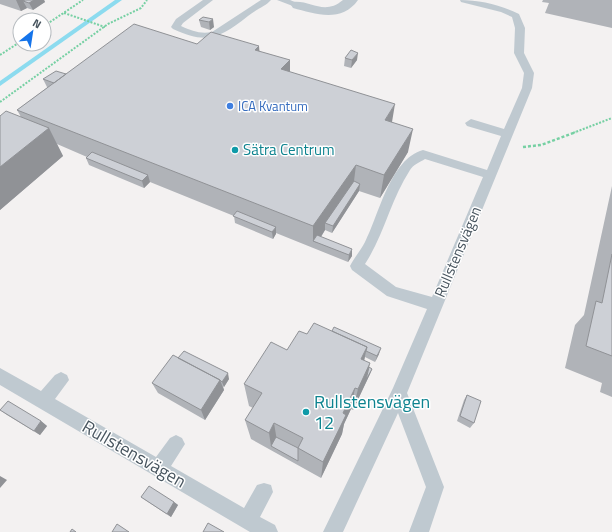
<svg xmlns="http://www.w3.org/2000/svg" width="612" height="532" font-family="'Titillium Web',sans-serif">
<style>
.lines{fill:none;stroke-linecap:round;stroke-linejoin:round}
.stream{fill:#8cdbef;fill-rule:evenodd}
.path-far1{stroke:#76d0a3;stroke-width:2;stroke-dasharray:2 1.5;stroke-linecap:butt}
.path{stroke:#76d0a3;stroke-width:2.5;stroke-dasharray:3 2;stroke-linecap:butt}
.lane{fill:#bfc9d0;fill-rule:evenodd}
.street{fill:#bfc9d0;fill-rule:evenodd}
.wall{fill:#b0b3b8}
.shaded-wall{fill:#909296}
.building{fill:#cdd0d6;stroke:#909296}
.shop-dot{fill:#3f7fe0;stroke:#fff;stroke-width:1.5}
.culture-dot{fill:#0f9aa8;stroke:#fff;stroke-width:1.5}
.labels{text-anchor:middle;stroke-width:3;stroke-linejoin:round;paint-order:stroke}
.far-shop-label{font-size:13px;fill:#366cbe;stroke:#fff;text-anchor:start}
.culture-label{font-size:15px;fill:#0d838f;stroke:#fff;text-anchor:start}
.street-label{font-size:15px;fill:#48555f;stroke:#fff}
.near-culture-label{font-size:18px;fill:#0d838f;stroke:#fff;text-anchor:start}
.near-street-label{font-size:18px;fill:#48555f;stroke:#fff}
</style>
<rect width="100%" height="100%" fill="#f3f1f1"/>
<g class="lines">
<path class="stream" d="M 115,0 L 122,0 L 0,86 L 0,81 Z"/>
<path class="path-far1" d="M 64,13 L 105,27
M 44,26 L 83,0
M 0,55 L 20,42
M 0,102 L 108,24 L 141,8 L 147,0
M 573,133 L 612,118"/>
<path class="path" d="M 523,147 L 541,145 L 576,132"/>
<path class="lane" d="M 203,0 L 213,0 L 183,23 L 181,26 C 192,31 200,34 212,32 L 261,0 L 271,0 C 266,6 255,10 248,16 C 220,38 207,45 173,29 L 171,27 L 176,19 Z
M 277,0 L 290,0 L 302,5 L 298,8 Z
M 460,0 C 480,0 501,5 519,14 L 525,28 L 524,53 L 534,73 L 532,88 L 407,393 L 444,487 L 429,532 L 409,532 L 426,487 L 398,413 L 343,532 L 323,532 L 393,388 L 427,309 L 387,296 L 352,270 L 350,266 C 354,258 361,250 365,242 C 379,215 390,159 423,150 L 487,170 L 501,136 L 467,126 L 465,123 L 471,119 L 504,129 L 522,88 L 524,73 L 514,53 L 515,28 L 512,17 L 501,12 L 461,2 ZM 425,159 L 483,177 L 432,297 L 396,287 L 365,264 C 384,235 391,199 410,170 C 413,165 420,162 425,159 Z
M 0,368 L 41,391 L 55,375 L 61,372 L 67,375 L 69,380 L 55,399 L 156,457 L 170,438 L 176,435 L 182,438 L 185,444 L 171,466 L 244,508 L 257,485 L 264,483 L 271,485 L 273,492 L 260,517 L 275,525 L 278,532 L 250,532 L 0,385 Z"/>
<path class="street" d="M 343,0 L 358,0 C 342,23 315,14 293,8 L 291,5 L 293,2 C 311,0 324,16 343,0 Z"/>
</g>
<path class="wall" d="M 0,0 L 44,0 L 45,2 L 33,10 L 27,8 L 21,11 L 0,4 Z
M 543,0 L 612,0 L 612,28 L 545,13 L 549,3 L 542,2 Z
M 203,17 L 214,27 L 210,30 L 201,27 L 199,20 Z
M 197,44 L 259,51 L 290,72 L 392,122 L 408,152 L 380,198 L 359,191 L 332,233 L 325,230 L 321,237 L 352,256 L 348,262 L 276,233 L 273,239 L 235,223 L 234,216 L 150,182 L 144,188 L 89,165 L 86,158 L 87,157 L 57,144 L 63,156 L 0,210 L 0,116 L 21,117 L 17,110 L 48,87 L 47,87 L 43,79 Z
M 345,58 L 357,60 L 351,68 L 344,66 Z
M 612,186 L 612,397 L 600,392 L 602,383 L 565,368 L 575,325 L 584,315 Z
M 307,334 L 379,354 L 375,362 L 365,357 L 364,361 L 369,367 L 372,369 L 370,374 L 353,410 L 351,409 L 344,424 L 342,434 L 321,478 L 251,439 L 245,420 L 253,408 L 249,406 L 244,384 Z
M 178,358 L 229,379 L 224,387 L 223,386 L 224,390 L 205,420 L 158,393 L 152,383 Z
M 467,395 L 474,423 L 470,428 L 457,421 L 464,400 Z
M 0,410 L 41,421 L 47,426 L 40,435 L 7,415 Z
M 141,497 L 174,502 L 178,505 L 171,517 L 145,500 Z"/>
<path class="shaded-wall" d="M 16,0 L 44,0 L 45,2 L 33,10 L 29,3 L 23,1 L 27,8 L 21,11 Z
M 213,19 L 214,27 L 210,30 L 209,22 Z
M 259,46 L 261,70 L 255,50 Z
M 358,53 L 357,60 L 351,68 L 352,60 Z
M 290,60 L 290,84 L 281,69 Z
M 395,104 L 391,128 L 385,120 Z
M 49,128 L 63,156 L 0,210 L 0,167 Z
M 413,129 L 408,152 L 380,198 L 384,175 Z
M 356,165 L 353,189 L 325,223 L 325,230 L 317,243 L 313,241 L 313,226 Z
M 148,175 L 150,182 L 144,188 L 142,181 Z
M 360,184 L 359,191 L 332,233 L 333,226 Z
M 276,227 L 276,234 L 273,239 L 272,232 Z
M 352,249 L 352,256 L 348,262 L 349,255 Z
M 367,347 L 362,370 L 361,359 Z
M 381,348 L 379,354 L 375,362 L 377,356 Z
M 370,363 L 366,380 L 372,369 L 370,374 L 353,410 L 358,389 Z
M 228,373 L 229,379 L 224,387 L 222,382 Z
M 220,380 L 224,390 L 205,420 L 201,410 Z
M 355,388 L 351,409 L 344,424 L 342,434 L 321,478 L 323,462 L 343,413 Z
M 41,421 L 47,426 L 40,435 L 34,431 Z
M 274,423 L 277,441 L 271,446 L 269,433 Z
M 0,476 L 7,480 L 0,488 Z
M 174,502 L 178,505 L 171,517 L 167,514 Z"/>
<path class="building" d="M 25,0 L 34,0 L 29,3 L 23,1 Z
M 203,17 L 213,19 L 209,22 L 199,20 Z
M 134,24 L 197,44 L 211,32 L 259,46 L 255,50 L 290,60 L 281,69 L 395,104 L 385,120 L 413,129 L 384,175 L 356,165 L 313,226 L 17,110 Z
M 351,50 L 358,53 L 352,60 L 345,58 Z
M 56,71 L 66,74 L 54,83 L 43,79 Z
M 6,111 L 49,128 L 0,167 L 0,116 Z
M 92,152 L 148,175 L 142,181 L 86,158 Z
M 354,181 L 360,184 L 333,226 L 325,223 Z
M 237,211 L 276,227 L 272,232 L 233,216 Z
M 317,235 L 352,249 L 349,255 L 313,241 Z
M 612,254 L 612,356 L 586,346 L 596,301 L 602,303 Z
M 314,323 L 367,347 L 361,359 L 370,363 L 358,389 L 355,388 L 343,413 L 346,415 L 323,462 L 298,448 L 303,438 L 274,423 L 269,433 L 245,420 L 262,393 L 244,384 L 271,342 L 287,350 L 299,331 L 307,334 Z
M 334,327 L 381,348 L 377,356 L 366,351 L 367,347 L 332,331 Z
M 184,351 L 228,373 L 222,382 L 220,380 L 178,358 Z
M 173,355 L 220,380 L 201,410 L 152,383 Z
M 369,367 L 372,369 L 366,380 Z
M 467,395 L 481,401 L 474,423 L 460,416 Z
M 8,401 L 41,421 L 34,431 L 0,410 Z
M 276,437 L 298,448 L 298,461 L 271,446 Z
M 149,486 L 174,502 L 167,514 L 141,497 Z
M 208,523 L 224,532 L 203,532 Z
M 117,524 L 129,532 L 112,532 Z
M 72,529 L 76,532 L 70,532 Z"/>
<circle class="shop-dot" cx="230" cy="106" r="4"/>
<g class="culture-dot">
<circle cx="235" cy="150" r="4"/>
<circle cx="306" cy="412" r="4"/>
</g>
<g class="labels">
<g class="far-shop-label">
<text x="238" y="111">ICA Kvantum</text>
</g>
<g class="culture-label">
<text x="243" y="155">Sätra Centrum</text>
</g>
<g class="street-label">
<text transform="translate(458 252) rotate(-67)" y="5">Rullstensvägen</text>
</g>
<g class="near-culture-label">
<text x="314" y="408">Rullstensvägen<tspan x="314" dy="21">12</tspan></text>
</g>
<g class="near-street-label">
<text transform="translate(134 454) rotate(30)" y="6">Rullstensvägen</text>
</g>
</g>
<g transform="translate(32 32) rotate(30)"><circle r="19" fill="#ffffff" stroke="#b6bbbf"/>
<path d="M0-3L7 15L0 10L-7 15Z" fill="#1574ea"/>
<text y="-6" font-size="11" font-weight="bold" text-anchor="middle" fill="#48555f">N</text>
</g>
</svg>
